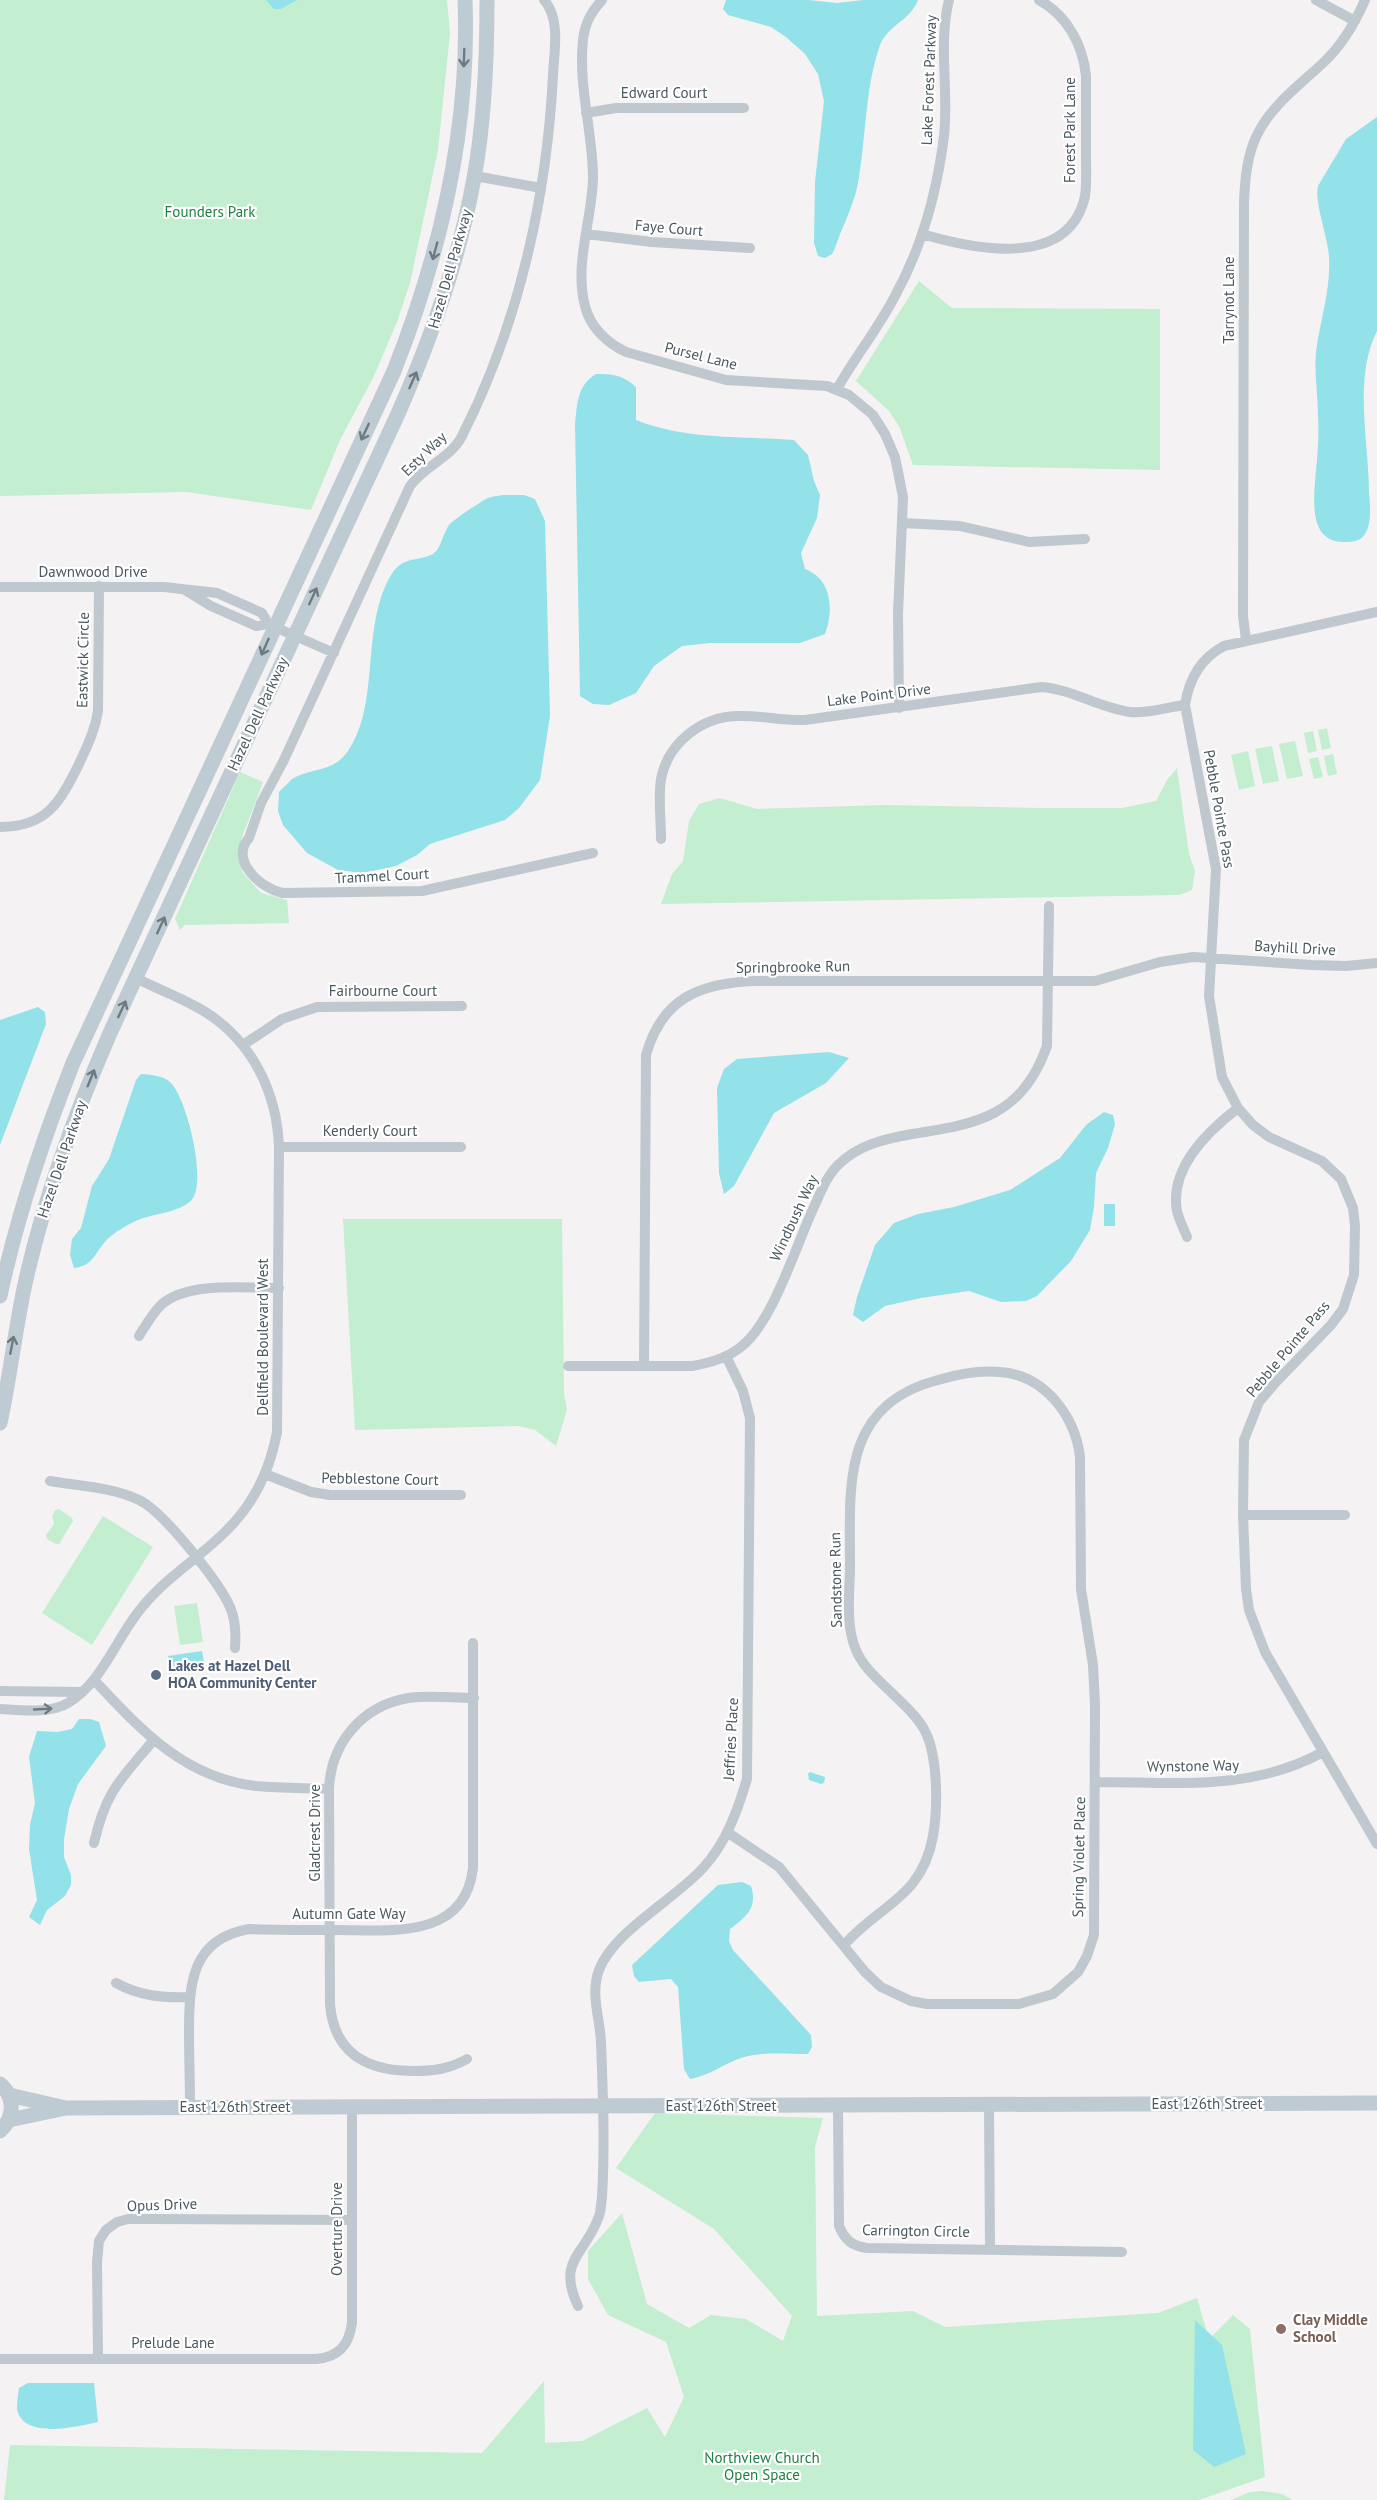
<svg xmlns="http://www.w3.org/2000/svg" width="1377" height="2500" font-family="'PT Sans',sans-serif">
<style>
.green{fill:#c4eed0}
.water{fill:#93e1e9}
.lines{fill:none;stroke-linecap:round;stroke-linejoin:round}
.street{stroke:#bec8ce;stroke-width:10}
.secondary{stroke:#bfcbd2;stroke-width:15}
.oneway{stroke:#6d7a82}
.oneway2{stroke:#6d7a80}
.service-dot{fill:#5c6f8a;stroke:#fff;stroke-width:2}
.education-dot{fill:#8d6e63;stroke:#fff;stroke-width:2}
.labels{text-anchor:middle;stroke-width:4.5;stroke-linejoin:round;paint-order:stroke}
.street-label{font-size:15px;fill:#4a585f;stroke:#fff}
.park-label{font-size:15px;fill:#1c7f42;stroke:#fff}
.service-label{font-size:15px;font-weight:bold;fill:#4e5e75;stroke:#fff;text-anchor:start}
.education-label{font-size:15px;font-weight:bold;fill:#785e54;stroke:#fff;text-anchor:start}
</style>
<rect width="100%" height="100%" fill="#f4f2f3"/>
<path class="green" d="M 0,0 L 447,0 L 450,33 L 438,150 L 410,283 L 397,322 L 373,378 L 340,440 L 311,510 L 186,492 L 0,496 Z
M 919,281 L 952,308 L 1160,309 L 1160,470 L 913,465 L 899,426 L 889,411 L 856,381 Z
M 1327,728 L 1331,748 L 1322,750 L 1318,730 Z
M 1313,731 L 1317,751 L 1308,753 L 1304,733 Z
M 1295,741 L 1303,776 L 1287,779 L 1279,744 Z
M 1272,746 L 1279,781 L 1263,784 L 1255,749 Z
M 1248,751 L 1255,786 L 1239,790 L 1231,755 Z
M 1333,754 L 1337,774 L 1328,776 L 1324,756 Z
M 1318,757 L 1323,777 L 1314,779 L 1309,759 Z
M 1177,768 L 1189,854 L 1195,871 L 1192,890 L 1179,895 L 661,904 L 672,874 L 683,861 L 689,821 L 699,804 L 720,798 L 757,809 L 885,805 L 1041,808 L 1122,808 L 1156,801 L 1167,780 Z
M 240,772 L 263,782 L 241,840 L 242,872 L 261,893 L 287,900 L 289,923 L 185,925 L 180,930 L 175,919 Z
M 343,1219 L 562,1219 L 564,1393 L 567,1410 L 556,1446 L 535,1430 L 519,1426 L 355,1430 Z
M 59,1509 L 72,1518 L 73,1521 L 59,1544 L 56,1544 L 47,1539 L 46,1535 L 54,1524 L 52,1516 L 55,1510 Z
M 103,1516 L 153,1547 L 92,1645 L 42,1613 Z
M 197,1603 L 203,1642 L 180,1645 L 174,1606 Z
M 655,2113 L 823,2118 L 815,2147 L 817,2316 L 913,2311 L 945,2327 L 1158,2313 L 1197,2298 L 1209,2339 L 1233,2315 L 1250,2329 L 1265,2477 L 1199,2500 L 4,2500 L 10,2445 L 482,2453 L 544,2381 L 545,2443 L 582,2441 L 647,2408 L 665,2437 L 684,2397 L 666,2342 L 608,2315 L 588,2279 L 588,2251 L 622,2213 L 647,2304 L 689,2328 L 711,2315 L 746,2319 L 783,2341 L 792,2316 L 714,2229 L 616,2168 Z
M 1263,2491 L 1282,2494 L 1293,2500 L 1231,2500 L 1250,2492 Z"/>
<path class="water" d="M 266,0 L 297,0 L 281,9 L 274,9 Z
M 726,0 L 809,0 L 837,3 L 863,0 L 918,0 C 911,20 888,25 880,45 C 865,87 866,139 858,183 C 854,205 842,227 835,248 L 832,254 L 825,258 L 818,256 L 814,243 L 815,182 L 824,101 L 818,74 L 805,54 L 786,37 L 771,27 L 728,15 L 723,9 Z
M 1377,117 L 1377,331 C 1353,378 1369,443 1369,493 C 1370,506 1372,523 1365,534 C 1361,541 1353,542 1345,542 C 1307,543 1314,497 1316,470 C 1318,452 1319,434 1318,415 C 1318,395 1314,373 1316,352 C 1320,320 1331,290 1329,257 C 1328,237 1314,202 1318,186 L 1346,139 Z
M 596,374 C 613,374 623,375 636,387 L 636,420 C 687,440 739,436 794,440 L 808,455 L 814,481 L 820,495 L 817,518 L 801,553 L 805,569 C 832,579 834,610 825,634 L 800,643 L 710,643 L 682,646 L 654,666 L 636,693 L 609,705 L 593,704 L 580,696 L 575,425 C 577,405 577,385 596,374 Z
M 504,495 L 524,495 L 535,499 L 545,521 L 550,716 L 540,780 L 519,808 L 505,820 L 430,844 L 417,855 L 396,866 L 362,873 L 338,870 L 307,853 L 283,825 L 278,811 L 279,792 C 283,788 288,783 292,779 C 312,767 333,773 348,751 C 381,703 360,628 391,575 C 405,552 426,564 437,550 C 442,543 444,532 449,525 C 454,519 479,503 486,499 C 491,496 498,496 504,495 Z
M 38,1007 L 45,1012 L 46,1024 L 0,1145 L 0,1020 Z
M 829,1052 L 849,1058 L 826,1083 L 774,1113 L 734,1186 L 724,1194 L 719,1173 L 717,1088 L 724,1069 L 737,1059 Z
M 141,1074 C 152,1075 163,1075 171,1083 C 187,1100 206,1178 193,1198 C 182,1213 154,1213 138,1220 C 128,1224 110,1235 104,1243 C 94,1255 92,1266 74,1268 L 70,1255 L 72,1239 L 81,1228 L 92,1186 L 109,1159 L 136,1080 Z
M 1104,1112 L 1113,1115 L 1115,1124 L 1108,1148 L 1096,1173 L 1094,1207 L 1090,1230 L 1071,1261 L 1037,1296 L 1026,1301 L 1001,1302 L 969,1291 L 921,1298 L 885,1306 L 863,1322 L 853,1315 L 857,1297 L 875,1245 L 894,1223 L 918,1214 L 954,1207 L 1010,1190 L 1060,1158 L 1086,1125 Z
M 1104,1204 L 1115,1204 L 1115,1226 L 1104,1226 Z
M 202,1651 L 204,1662 L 170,1667 L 168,1656 Z
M 79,1719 L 90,1719 L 99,1722 L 106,1746 L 78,1784 L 69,1809 L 64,1839 L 64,1857 L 71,1875 L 71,1885 L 65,1896 L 47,1910 L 40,1925 L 29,1917 L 37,1900 L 29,1849 L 30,1825 L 35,1803 L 29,1757 L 37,1731 L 58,1732 L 72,1729 Z
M 810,1772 L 825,1777 L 824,1783 L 821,1784 L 809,1780 L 808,1774 Z
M 742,1882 L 751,1886 C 758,1908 746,1917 730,1929 L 729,1941 L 733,1950 L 811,2035 L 812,2047 L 808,2054 C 785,2054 759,2051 738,2059 C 722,2065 708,2076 690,2079 L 684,2069 L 678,1987 L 671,1979 L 639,1982 L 634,1976 L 632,1965 L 718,1885 Z
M 1195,2320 L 1222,2345 L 1246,2454 L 1214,2467 L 1193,2450 Z
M 28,2383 L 94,2383 L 98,2422 C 77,2427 21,2440 17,2408 C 17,2402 18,2395 19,2388 Z"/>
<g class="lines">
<path class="street" d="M 544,0 C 561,19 554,52 553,75 C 547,198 518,326 462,436 C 451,458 424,466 410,486 L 283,762 L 261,803 L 249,838 C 229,860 261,889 283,893 L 422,891 L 593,853
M 602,0 C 591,12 585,23 583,40 C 578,87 593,132 593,178 C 592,220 574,264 585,306 C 590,327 607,343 626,352 L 726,380 L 827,386 L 849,395 L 873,415 L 885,434 L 895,457 L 903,497 L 898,614 L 899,708
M 1316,0 L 1355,21
M 586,113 L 616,108 L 744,108
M 475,176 L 541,188
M 586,234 L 652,242 L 750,248
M 922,234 C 973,249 1069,270 1085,196 C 1087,183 1086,168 1086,154 C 1086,128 1086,102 1086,76 C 1083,45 1067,15 1039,0
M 837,389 C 855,357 878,329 895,296 C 922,247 937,192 944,136 C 949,91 938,44 949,0
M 903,523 L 960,526 L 1029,542 L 1085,539
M 0,587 L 164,587 L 217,593 L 262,613 L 268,624 L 334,653
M 185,590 L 211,606 L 256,626 L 268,624
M 1377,612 L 1224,646 C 1201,658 1189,679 1185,705 L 1216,869 L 1209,996 L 1222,1077 L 1238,1108 L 1253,1125 L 1269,1137 L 1322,1161 L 1341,1179 L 1353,1208 L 1355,1226 L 1354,1275 L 1343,1309 L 1331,1325 L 1276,1382 L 1259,1402 L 1244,1440 L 1243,1515 L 1246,1589 L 1249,1610 L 1265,1652 L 1377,1844
M 1246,640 L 1243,616 L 1244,201 C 1245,179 1247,157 1256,137 C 1270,106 1300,85 1324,62 C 1342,45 1355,23 1365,0
M 0,827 C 47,827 60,802 79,764 C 87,746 95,731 98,711 L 99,586
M 661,839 C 661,819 658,798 661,779 C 668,743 701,717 737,716 C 760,715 782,721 805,720 L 1041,687 C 1072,689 1099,708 1130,712 C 1148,714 1167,707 1185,705
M 243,1045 L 282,1019 L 317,1007 L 462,1006
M 279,1147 L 461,1147
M 1187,1237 C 1184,1229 1179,1220 1177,1211 C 1169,1168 1208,1131 1238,1108
M 139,1336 C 146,1325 152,1314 161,1305 C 187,1281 245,1288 279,1288
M 568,1366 L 692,1366 C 710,1363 728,1358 742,1346 C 773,1321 796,1246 813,1209 C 820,1194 826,1177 838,1165 C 858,1145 884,1139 912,1134 C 978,1124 1022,1116 1047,1046 L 1049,906
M 644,1366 L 646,1055 C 662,998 700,983 755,981 L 1095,981 L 1160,962 L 1193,957 L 1312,965 L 1346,966 L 1377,963
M 265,1474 L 311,1492 L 330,1495 L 461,1495
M 50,1481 C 78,1486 113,1487 139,1500 C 163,1511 219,1582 230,1607 C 236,1620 236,1634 235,1648
M 1243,1515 L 1345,1515
M 94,1680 C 140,1729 184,1778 256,1786 C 280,1788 305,1788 329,1789
M 0,1691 L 81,1692
M 0,1709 C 20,1710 50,1714 68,1703 C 103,1682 117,1636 143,1606 C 167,1577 199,1558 225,1532 C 253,1505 270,1470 277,1432 L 279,1147 C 277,1093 253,1043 207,1013 C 185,999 159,990 136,978
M 1095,1782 C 1175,1782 1250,1792 1323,1752
M 727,1832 L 779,1867 L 865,1972 L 881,1987 L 911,2001 L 927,2004 L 1019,2004 L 1053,1994 L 1078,1972 L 1087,1956 L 1094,1935 L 1095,1705 L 1093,1665 L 1081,1589 L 1080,1457 C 1075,1416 1045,1375 1000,1372 C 979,1370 958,1374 938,1380 C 841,1405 850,1486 850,1565 C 850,1592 845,1625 856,1650 C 864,1669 880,1681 894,1695 C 905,1706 919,1718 926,1733 C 938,1759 938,1808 933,1836 C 922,1898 880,1904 844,1945
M 94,1843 C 106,1791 120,1780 153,1741
M 116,1983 C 140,1996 162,1998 189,1997
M 467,2059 C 449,2069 434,2071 414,2071 C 368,2071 334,2054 330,2004 L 329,1789 C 331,1743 362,1706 408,1698 C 430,1695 452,1698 474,1698
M 838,2105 L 839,2226 C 845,2240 852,2246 867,2248 L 1122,2252
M 989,2105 L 990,2248
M 190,2107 C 190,2082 189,2058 189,2033 C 189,1984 191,1939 249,1929 C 278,1930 308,1930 337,1930 C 390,1930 465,1940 473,1868 L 473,1643
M 578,2306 C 556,2259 586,2255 599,2216 C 601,2211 601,2203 602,2197 C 605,2146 603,2094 601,2042 C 600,2018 590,1994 599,1970 C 614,1931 674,1900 703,1868 C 726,1843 737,1812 747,1779 L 750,1418 L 743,1391 L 726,1356
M 98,2358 L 97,2262 L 99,2241 L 106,2230 L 117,2222 L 128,2219 L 151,2219 L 351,2220
M 0,2359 L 316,2359 C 339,2357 349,2345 352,2323 L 352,2107"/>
<path class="secondary" d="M 0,1296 C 17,1216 43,1139 73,1063 L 394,371 C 441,252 470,129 465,0
M 0,1423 C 10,1377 15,1330 25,1284 C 44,1197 75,1114 110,1033 L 397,416 C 431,339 459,261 474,178 C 485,119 487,59 487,0
M 0,2084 C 15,2097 15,2117 0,2131
M 9,2095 L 66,2108
M 9,2120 L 66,2108 L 1377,2103"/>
</g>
<defs><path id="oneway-shaft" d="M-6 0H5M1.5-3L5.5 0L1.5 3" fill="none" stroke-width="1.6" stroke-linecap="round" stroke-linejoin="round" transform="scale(1.5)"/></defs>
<g class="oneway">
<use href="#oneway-shaft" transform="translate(464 58) rotate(92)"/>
<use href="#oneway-shaft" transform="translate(435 251) rotate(105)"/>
<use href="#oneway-shaft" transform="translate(413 380) rotate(-66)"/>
<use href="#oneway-shaft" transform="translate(365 432) rotate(115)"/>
<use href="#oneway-shaft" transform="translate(313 596) rotate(-65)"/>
<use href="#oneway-shaft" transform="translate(265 647) rotate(114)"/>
<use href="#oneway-shaft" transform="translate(161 925) rotate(-65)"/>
<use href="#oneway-shaft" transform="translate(122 1009) rotate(-65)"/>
<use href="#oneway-shaft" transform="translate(91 1078) rotate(-68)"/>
<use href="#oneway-shaft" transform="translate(12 1345) rotate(-79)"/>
</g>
<use class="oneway2" href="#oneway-shaft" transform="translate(43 1709) rotate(-3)"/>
<circle class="service-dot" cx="156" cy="1675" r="6"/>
<circle class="education-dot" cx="1281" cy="2329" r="6"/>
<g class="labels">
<g class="street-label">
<text transform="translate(929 80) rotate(-88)" y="5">Lake Forest Parkway</text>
<text x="664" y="98">Edward Court</text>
<text transform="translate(1070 130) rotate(-90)" y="5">Forest Park Lane</text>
<text transform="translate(669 228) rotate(5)" y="5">Faye Court</text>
<text transform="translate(450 269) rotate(-74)" y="5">Hazel Dell Parkway</text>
<text transform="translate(1229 300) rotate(-90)" y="5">Tarrynot Lane</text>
<text transform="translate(701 356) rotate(14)" y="5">Pursel Lane</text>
<text transform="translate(424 454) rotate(-44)" y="5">Esty Way</text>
<text x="93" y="577">Dawnwood Drive</text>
<text transform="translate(83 660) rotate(-89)" y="5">Eastwick Circle</text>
<text transform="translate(879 695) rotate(-7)" y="5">Lake Point Drive</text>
<text transform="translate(258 714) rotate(-65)" y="5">Hazel Dell Parkway</text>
<text transform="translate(1219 809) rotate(80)" y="5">Pebble Pointe Pass</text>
<text transform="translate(382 876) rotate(-3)" y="5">Trammel Court</text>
<text transform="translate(1295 948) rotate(3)" y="5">Bayhill Drive</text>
<text transform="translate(793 967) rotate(-1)" y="5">Springbrooke Run</text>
<text x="383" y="996">Fairbourne Court</text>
<text x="370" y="1136">Kenderly Court</text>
<text transform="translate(62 1159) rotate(-71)" y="5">Hazel Dell Parkway</text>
<text transform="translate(794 1218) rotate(-65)" y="5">Windbush Way</text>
<text transform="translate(263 1337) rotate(-90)" y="5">Dellfield Boulevard West</text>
<text transform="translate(1288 1349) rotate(-50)" y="5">Pebble Pointe Pass</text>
<text transform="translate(380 1479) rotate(1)" y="5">Pebblestone Court</text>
<text transform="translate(836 1580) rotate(-91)" y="5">Sandstone Run</text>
<text transform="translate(731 1739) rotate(-87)" y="5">Jeffries Place</text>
<text transform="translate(1193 1766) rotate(-1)" y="5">Wynstone Way</text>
<text transform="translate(315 1833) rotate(-90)" y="5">Gladcrest Drive</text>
<text transform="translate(1079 1857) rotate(-89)" y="5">Spring Violet Place</text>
<text x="349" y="1919">Autumn Gate Way</text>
<text x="1207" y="2109">East 126th Street</text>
<text x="721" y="2111">East 126th Street</text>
<text x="235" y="2112">East 126th Street</text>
<text transform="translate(162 2205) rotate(-2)" y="5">Opus Drive</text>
<text transform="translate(337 2229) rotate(-90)" y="5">Overture Drive</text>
<text transform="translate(916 2231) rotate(1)" y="5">Carrington Circle</text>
<text x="173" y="2348">Prelude Lane</text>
</g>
<g class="park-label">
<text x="210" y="217">Founders Park</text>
<text x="762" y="2463">Northview Church<tspan x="762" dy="17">Open Space</tspan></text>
</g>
<g class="service-label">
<text x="168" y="1671">Lakes at Hazel Dell<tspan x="168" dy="17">HOA Community Center</tspan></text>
</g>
<g class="education-label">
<text x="1293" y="2325">Clay Middle<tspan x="1293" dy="17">School</tspan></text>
</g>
</g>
</svg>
